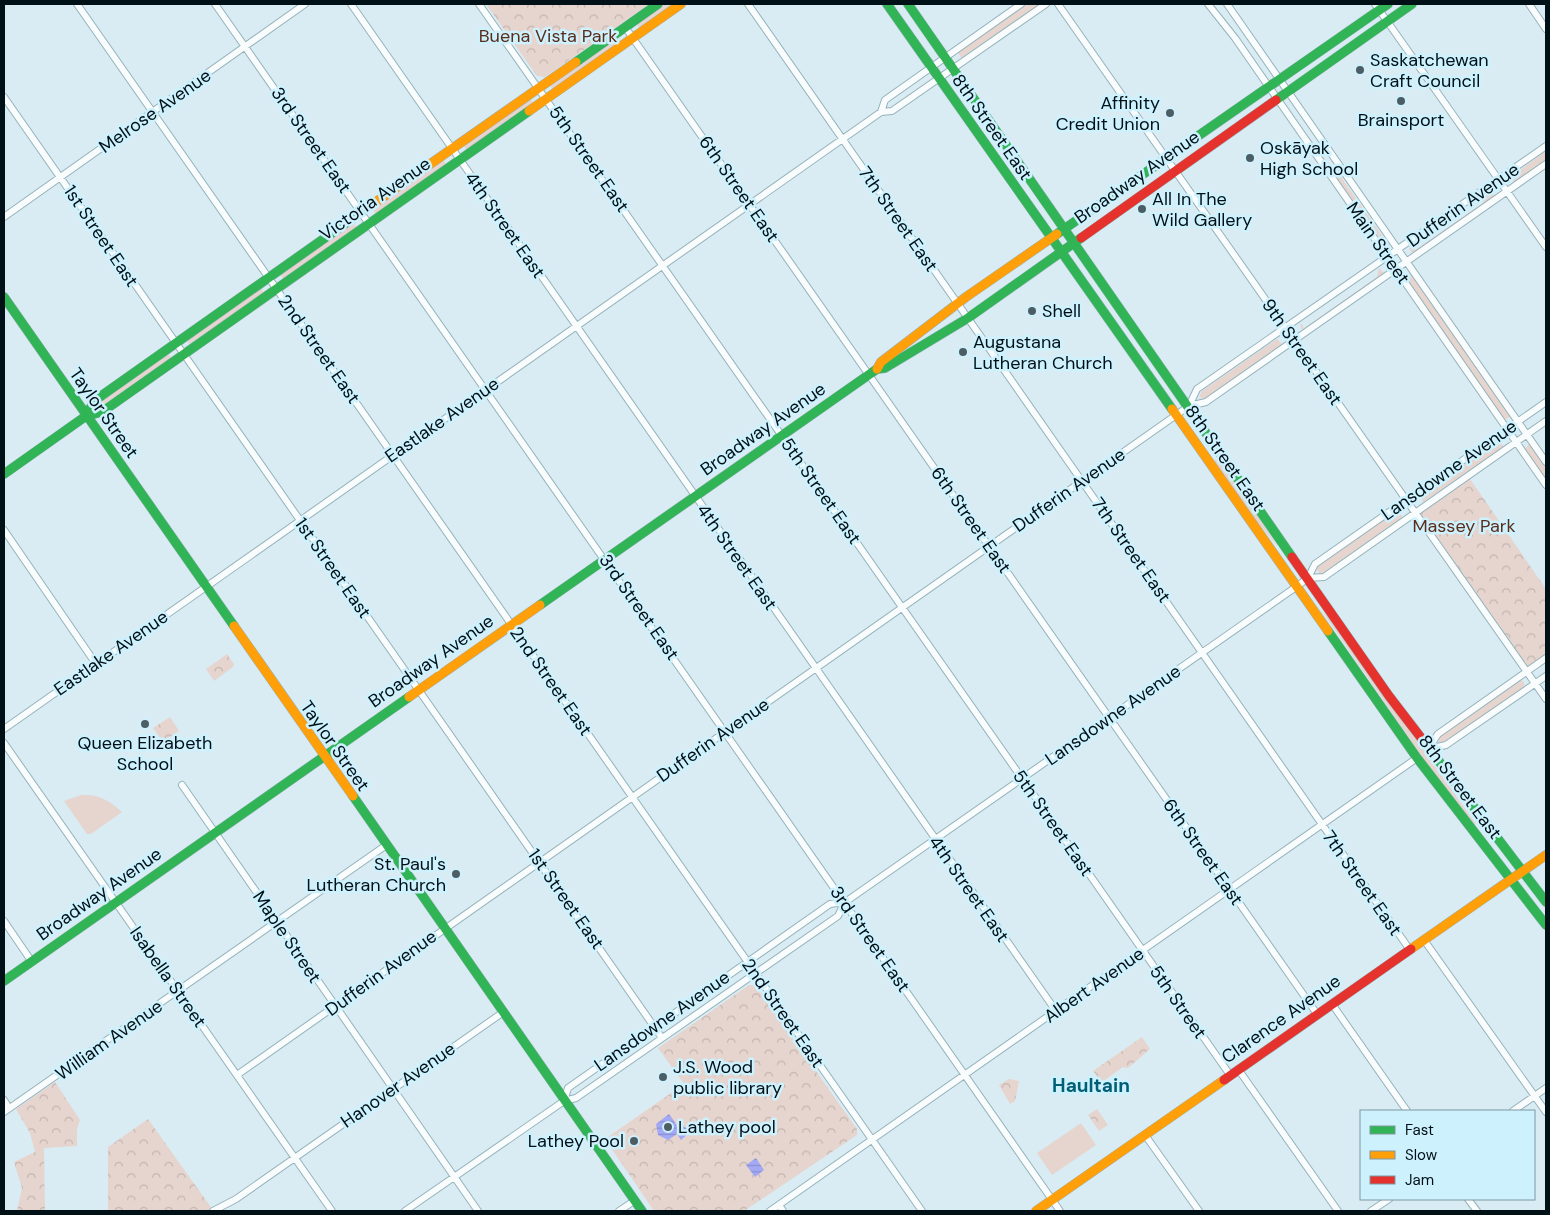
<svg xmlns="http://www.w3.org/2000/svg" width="1550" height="1215" font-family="'DM Sans',sans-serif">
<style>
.grass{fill:#e6d4ce}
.park{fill:url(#park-crowns)}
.water{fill:url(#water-rules)}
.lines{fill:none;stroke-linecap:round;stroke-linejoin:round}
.street-casing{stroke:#95b2ba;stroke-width:8}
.fast-casing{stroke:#95b2ba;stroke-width:10}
.slow-casing{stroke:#95b2ba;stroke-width:10}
.jam-casing{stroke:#95b2ba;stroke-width:10}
.street{stroke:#f9fcfd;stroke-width:6}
.fast{stroke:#30b455;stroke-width:9}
.slow{stroke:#ff9f0a;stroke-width:9}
.jam{stroke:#e5322d;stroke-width:9}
.poi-dot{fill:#4c5d64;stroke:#cef1fe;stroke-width:2}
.labels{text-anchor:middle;stroke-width:5;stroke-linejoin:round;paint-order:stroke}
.park-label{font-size:18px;fill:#5a2c1a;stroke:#cef1fe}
.poi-label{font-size:18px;fill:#001017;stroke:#cef1fe;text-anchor:start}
.street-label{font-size:18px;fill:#001017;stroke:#cef1fe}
.neighbourhood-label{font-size:19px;font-weight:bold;fill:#025e75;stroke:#cef1fe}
</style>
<defs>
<pattern id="park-crowns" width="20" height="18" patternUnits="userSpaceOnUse" patternTransform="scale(1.25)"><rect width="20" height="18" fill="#e6d4ce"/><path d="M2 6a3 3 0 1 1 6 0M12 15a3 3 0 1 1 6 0" fill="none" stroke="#c4b5b0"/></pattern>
<pattern id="water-rules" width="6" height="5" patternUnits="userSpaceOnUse" patternTransform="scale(1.25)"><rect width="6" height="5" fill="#a3a9f5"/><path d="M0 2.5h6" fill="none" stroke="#8b90d1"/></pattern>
</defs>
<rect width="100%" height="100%" fill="#d9ecf3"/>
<path class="grass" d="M 664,4 L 677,4 L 639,29 L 637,23 Z
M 1027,4 L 1041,4 L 961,58 L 958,52 Z
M 616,38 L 620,43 L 552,89 L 550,84 Z
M 530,99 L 534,103 L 466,150 L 464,146 Z
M 1316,149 L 1339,174 L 1389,246 L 1387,248 Z
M 1546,151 L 1546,162 L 1514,183 L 1511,177 Z
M 443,160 L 447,165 L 375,214 L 373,209 Z
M 1491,191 L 1493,191 L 1495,197 L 1412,253 L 1409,248 L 1413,246 L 1415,250 L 1483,203 L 1483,196 Z
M 353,223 L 357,228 L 283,279 L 280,274 Z
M 1379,268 L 1385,274 L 1302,330 L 1300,324 L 1303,325 L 1303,329 L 1377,277 Z
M 1408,273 L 1411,274 L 1510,417 L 1504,420 L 1405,277 Z
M 261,288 L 264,293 L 189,344 L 187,340 Z
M 1277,339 L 1283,345 L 1205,399 L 1199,397 L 1202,391 Z
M 169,354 L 171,358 L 100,407 L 97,404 Z
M 1499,440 L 1504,447 L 1423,502 L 1420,495 Z
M 1529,444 L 1546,467 L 1546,480 L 1525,449 Z
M 1216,459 L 1233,479 L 1278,547 L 1257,522 L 1214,461 Z
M 1398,510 L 1403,518 L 1320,575 L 1316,567 Z
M 1322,611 L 1334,623 L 1476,824 L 1474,825 L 1436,777 Z
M 1520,681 L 1524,681 L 1524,687 L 1443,743 L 1439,742 L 1440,737 Z
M 81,795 C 99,794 109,800 122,812 L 91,834 L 87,834 L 64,801 Z
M 1081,1123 L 1096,1145 L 1052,1175 L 1037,1153 Z"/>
<path class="park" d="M 486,4 L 649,4 L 545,77 L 537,76 Z
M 1468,476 L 1546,589 L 1546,658 L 1527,671 L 1415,513 Z
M 227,654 L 234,664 L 233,667 L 214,681 L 206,669 Z
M 170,717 L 179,731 L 163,742 L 153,728 Z
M 749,985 L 755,985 L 857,1129 L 857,1135 L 744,1211 L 654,1211 L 605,1139 L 684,1084 L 658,1048 Z
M 1142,1037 L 1150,1049 L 1128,1068 L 1123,1067 L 1102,1082 L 1093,1071 Z
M 1009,1079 L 1019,1081 L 1015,1101 L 1010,1104 L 999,1085 Z
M 55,1082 L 80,1120 L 77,1129 L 77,1146 L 44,1148 L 45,1211 L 17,1211 L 22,1188 L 14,1162 L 35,1152 L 30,1133 L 16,1109 Z
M 1097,1109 L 1108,1125 L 1099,1131 L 1088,1115 Z
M 148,1119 L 213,1210 L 108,1211 L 108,1147 Z"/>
<path class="water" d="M 669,1114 L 679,1128 L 683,1126 L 688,1129 L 689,1133 L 681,1140 L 677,1134 L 668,1140 L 658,1135 L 656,1124 Z
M 756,1158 L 764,1170 L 755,1177 L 746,1165 Z"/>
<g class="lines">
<g class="street-casing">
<path id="street" d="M 77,4 L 922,1211
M 215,4 L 1060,1211
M 351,4 L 1056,1011
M 479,4 L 1230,1075
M 748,4 L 1410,950
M 1058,4 L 1546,699
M 1208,4 L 1235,38 L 1546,485
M 1227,4 L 1546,462
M 1375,4 L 1546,247
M 1529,4 L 1546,29
M 625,27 L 1317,1014
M 4,97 L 662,1038
M 881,112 L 885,100 L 1021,4
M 4,217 L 305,4
M 1189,406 L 1197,389 L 1546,146
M 4,530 L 96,664
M 1308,578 L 1324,577 L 1546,421
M 4,729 L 881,112 L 892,111 L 1046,4
M 4,743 L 332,1211
M 1428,749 L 1438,734 L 1546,658
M 1428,749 L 1446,745 L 1546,676
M 182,785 L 478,1211
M 4,921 L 32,962
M 1424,940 L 1546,1112
M 1332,1004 L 1407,1111
M 1238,1069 L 1338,1211
M 237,1075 L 1189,406 L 1206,402 L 1546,164
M 4,1100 L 9,1108
M 564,1101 L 568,1088 L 830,904 L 845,902 L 851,898 L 1296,587 L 1308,578 L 1315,564 L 1546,402
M 1513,1111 L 1546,1088
M 4,1112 L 385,846
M 1145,1135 L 1199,1211
M 1468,1199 L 1477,1211
M 779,1205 L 783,1211
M 213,1211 L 236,1199 L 502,1013
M 405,1211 L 564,1101 L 576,1098 L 838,916 L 845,902
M 619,1211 L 634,1201
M 770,1211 L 1417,758
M 1371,1211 L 1389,1199"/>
</g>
<g class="fast-casing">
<path id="fast" d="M 887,4 L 1172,409
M 908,4 L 1292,557
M 576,62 L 658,4
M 1276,100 L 1412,4
M 1057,234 L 1388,4
M 4,297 L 234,626
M 86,416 L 94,401 L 373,204
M 4,474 L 86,416 L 102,412 L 529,111
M 540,605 L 877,369 L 885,368 L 968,318 L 1081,238
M 1328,631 L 1417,758 L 1546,925
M 1422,739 L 1546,902
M 353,796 L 642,1211
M 4,981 L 409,697"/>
</g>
<g class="slow-casing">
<path id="slow" d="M 529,111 L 681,4
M 373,204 L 576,62
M 877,369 L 881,362 L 966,297 L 1057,234
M 1172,409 L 1328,631
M 234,626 L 353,796
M 409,697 L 540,605
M 1411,949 L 1546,855
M 1036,1211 L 1224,1080"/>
</g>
<g class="jam-casing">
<path id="jam" d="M 1081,238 L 1276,100
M 1292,557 L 1389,696 L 1422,739
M 1224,1080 L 1411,949"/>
</g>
<use href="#street" class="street"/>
<use href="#fast" class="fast"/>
<use href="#slow" class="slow"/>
<use href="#jam" class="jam"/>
</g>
<g class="poi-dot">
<circle cx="1360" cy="70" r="5"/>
<circle cx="1401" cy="101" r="5"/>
<circle cx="1170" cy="113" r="5"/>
<circle cx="1250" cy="158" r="5"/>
<circle cx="1142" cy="209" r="5"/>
<circle cx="1032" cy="311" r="5"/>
<circle cx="963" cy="352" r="5"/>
<circle cx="145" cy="724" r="5"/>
<circle cx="456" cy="874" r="5"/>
<circle cx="663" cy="1077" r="5"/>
<circle cx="668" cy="1127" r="5"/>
<circle cx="634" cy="1141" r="5"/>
</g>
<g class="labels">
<g class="park-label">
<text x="548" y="42">Buena Vista Park</text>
<text x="1464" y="532">Massey Park</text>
</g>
<g class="poi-label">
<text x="1370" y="66">Saskatchewan<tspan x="1370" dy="21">Craft Council</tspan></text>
<text x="1160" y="109" text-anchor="end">Affinity<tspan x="1160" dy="21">Credit Union</tspan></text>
<text x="1401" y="126" text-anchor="middle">Brainsport</text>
<text x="1260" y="154">Oskāyak<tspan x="1260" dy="21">High School</tspan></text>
<text x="1152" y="205">All In The<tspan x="1152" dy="21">Wild Gallery</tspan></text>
<text x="1042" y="317">Shell</text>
<text x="973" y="348">Augustana<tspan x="973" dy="21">Lutheran Church</tspan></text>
<text x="145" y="749" text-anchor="middle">Queen Elizabeth<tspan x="145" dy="21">School</tspan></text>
<text x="446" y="870" text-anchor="end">St. Paul's<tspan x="446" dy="21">Lutheran Church</tspan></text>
<text x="673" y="1073">J.S. Wood<tspan x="673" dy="21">public library</tspan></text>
<text x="678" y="1133">Lathey pool</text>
<text x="624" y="1147" text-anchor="end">Lathey Pool</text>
</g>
<g class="street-label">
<text transform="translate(155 111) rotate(-35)" y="6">Melrose Avenue</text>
<text transform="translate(992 127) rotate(55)" y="6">8th Street East</text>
<text transform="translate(311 140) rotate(55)" y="6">3rd Street East</text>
<text transform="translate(589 159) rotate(55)" y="6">5th Street East</text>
<text transform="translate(1137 177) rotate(-35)" y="6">Broadway Avenue</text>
<text transform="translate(739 189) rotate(55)" y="6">6th Street East</text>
<text transform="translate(375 199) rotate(-35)" y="6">Victoria Avenue</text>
<text transform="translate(1463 205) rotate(-35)" y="6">Dufferin Avenue</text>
<text transform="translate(898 219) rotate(55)" y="6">7th Street East</text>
<text transform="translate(505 225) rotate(55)" y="6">4th Street East</text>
<text transform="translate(101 236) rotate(56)" y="6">1st Street East</text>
<text transform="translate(1378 243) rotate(55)" y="6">Main Street</text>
<text transform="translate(319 349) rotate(55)" y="6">2nd Street East</text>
<text transform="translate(1302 352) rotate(55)" y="6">9th Street East</text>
<text transform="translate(104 413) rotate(55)" y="6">Taylor Street</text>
<text transform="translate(442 420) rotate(-35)" y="6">Eastlake Avenue</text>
<text transform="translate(763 429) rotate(-35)" y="6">Broadway Avenue</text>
<text transform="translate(1225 458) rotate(55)" y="6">8th Street East</text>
<text transform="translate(1449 470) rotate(-35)" y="6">Lansdowne Avenue</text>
<text transform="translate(1069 490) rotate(-35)" y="6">Dufferin Avenue</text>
<text transform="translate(821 491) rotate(55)" y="6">5th Street East</text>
<text transform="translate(971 520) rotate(55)" y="6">6th Street East</text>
<text transform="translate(1131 550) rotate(55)" y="6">7th Street East</text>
<text transform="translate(737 557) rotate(55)" y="6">4th Street East</text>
<text transform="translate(333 568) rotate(55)" y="6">1st Street East</text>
<text transform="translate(639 607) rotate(55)" y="6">3rd Street East</text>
<text transform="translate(111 653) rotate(-35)" y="6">Eastlake Avenue</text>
<text transform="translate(431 661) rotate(-35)" y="6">Broadway Avenue</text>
<text transform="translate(551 681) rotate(55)" y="6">2nd Street East</text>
<text transform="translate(1113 715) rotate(-35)" y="6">Lansdowne Avenue</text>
<text transform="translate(713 740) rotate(-35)" y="6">Dufferin Avenue</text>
<text transform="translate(335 746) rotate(55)" y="6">Taylor Street</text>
<text transform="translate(1460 787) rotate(53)" y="6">8th Street East</text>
<text transform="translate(1053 823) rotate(55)" y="6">5th Street East</text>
<text transform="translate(1203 852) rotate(55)" y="6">6th Street East</text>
<text transform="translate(1362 883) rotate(55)" y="6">7th Street East</text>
<text transform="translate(969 889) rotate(55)" y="6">4th Street East</text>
<text transform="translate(99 894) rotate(-35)" y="6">Broadway Avenue</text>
<text transform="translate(566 899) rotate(55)" y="6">1st Street East</text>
<text transform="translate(287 937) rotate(56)" y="6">Maple Street</text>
<text transform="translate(870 939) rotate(55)" y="6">3rd Street East</text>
<text transform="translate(381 973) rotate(-36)" y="6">Dufferin Avenue</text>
<text transform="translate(168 977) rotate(55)" y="6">Isabella Street</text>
<text transform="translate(1094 985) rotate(-35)" y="6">Albert Avenue</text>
<text transform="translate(1178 1002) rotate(55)" y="6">5th Street</text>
<text transform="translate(783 1013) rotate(55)" y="6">2nd Street East</text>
<text transform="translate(1281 1019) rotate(-35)" y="6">Clarence Avenue</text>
<text transform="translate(662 1021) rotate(-35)" y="6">Lansdowne Avenue</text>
<text transform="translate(109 1040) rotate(-35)" y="6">William Avenue</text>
<text transform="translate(398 1085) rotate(-35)" y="6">Hanover Avenue</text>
</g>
<g class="neighbourhood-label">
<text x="1091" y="1092">Haultain</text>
</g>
</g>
<rect width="1550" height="1215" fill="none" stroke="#001017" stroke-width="10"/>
<rect x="1360" y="1110" width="175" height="90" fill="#cef1fe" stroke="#7c97a2"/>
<rect x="1370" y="1126" width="25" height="8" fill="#30b455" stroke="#7c97a2"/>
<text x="1405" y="1135" font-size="15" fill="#001017">Fast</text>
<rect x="1370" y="1151" width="25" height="8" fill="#ff9f0a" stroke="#7c97a2"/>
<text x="1405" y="1160" font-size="15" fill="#001017">Slow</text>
<rect x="1370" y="1176" width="25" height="8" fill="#e5322d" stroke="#7c97a2"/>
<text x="1405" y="1185" font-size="15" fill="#001017">Jam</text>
</svg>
